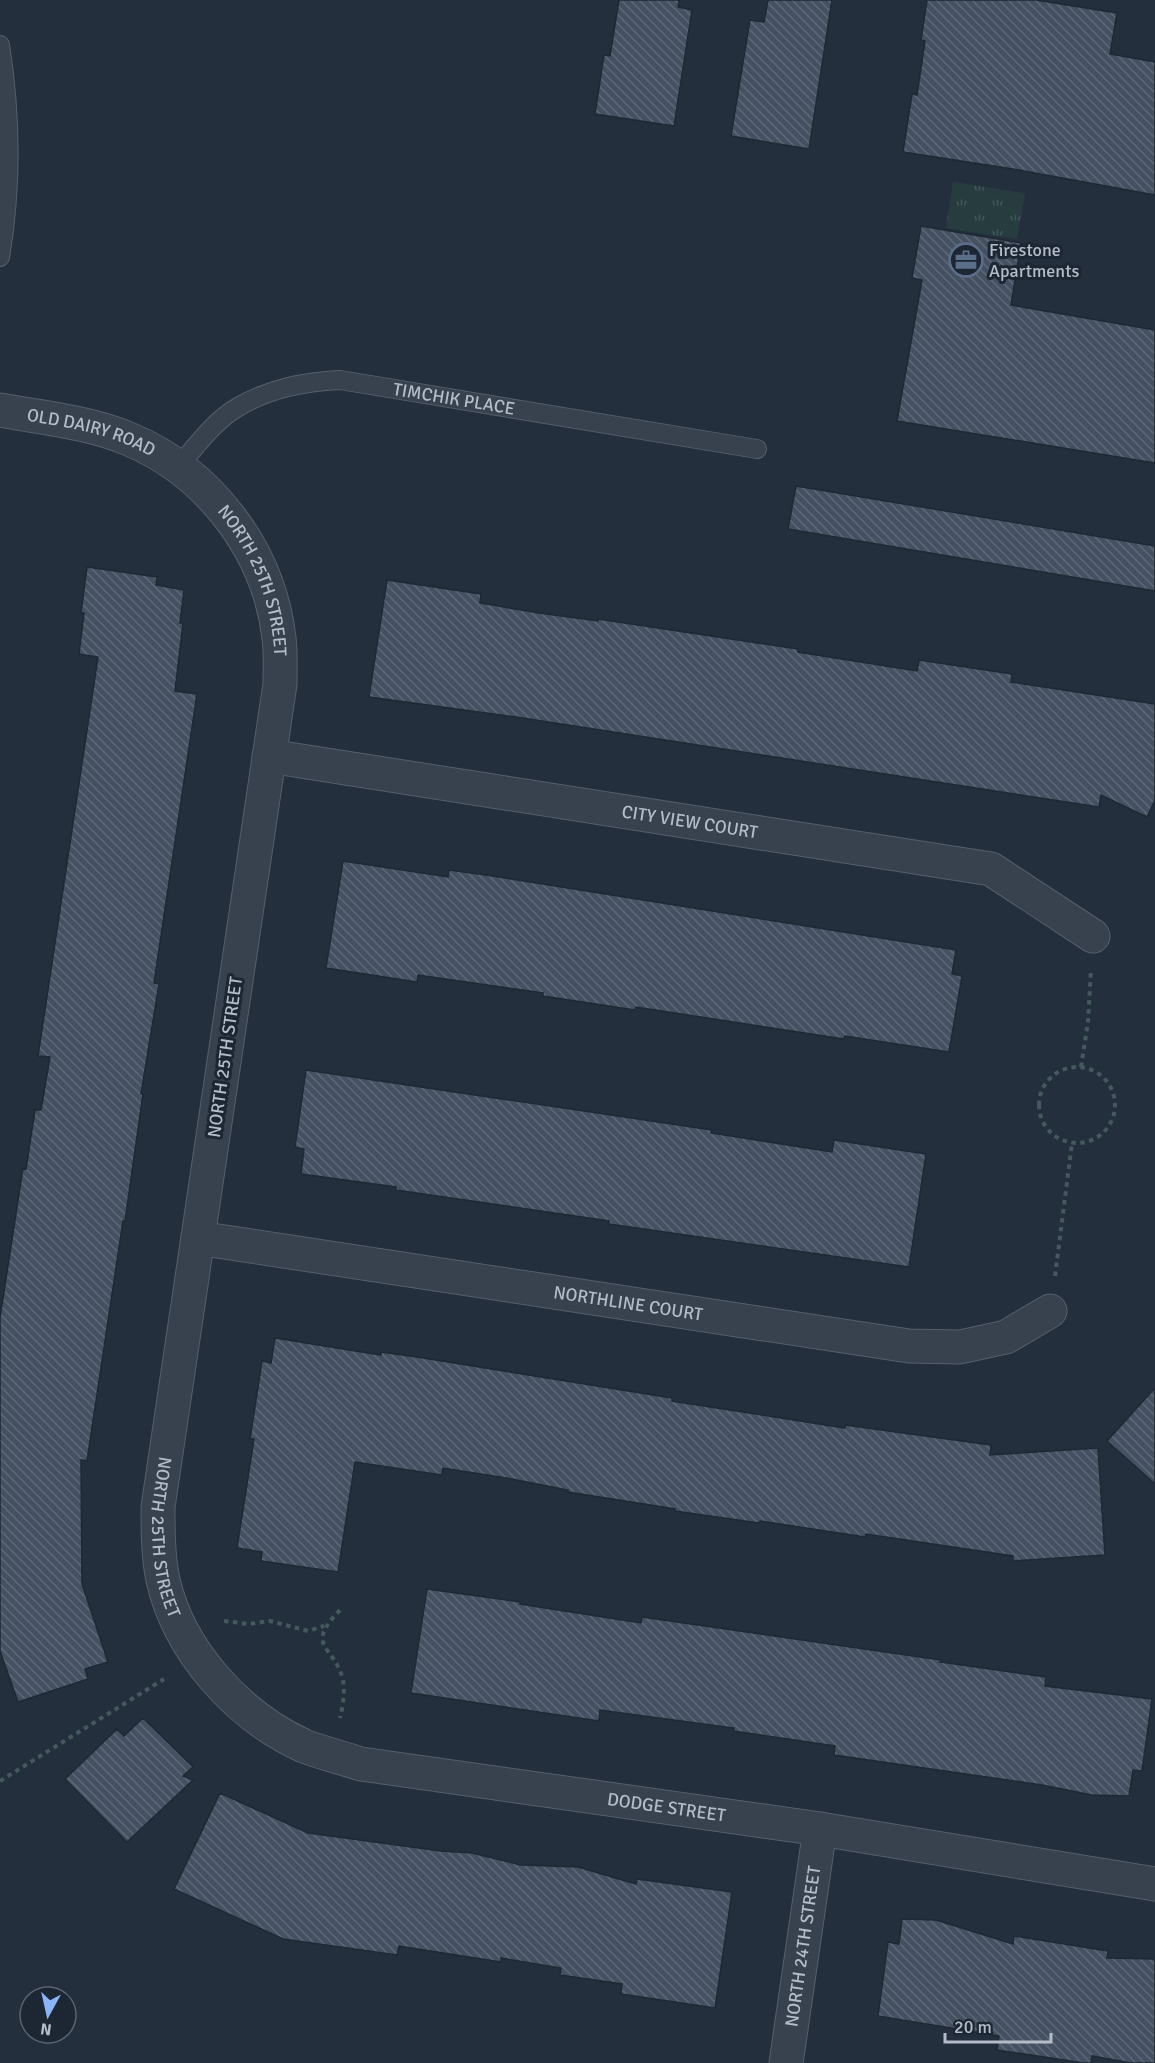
<svg xmlns="http://www.w3.org/2000/svg" width="1155" height="2063" font-family="Signika,sans-serif">
<style>
.park{fill:url(#park-tufts)}
.building{fill:url(#building-back-hatch);stroke:#1f2835;stroke-width:1.5}
.lines{fill:none;stroke-linecap:round;stroke-linejoin:round}
.lane-casing{stroke:#565f6c;stroke-width:20}
.street-casing{stroke:#565f6c;stroke-width:35}
.path{stroke:#44595c;stroke-width:4;stroke-dasharray:4.5 4.5;stroke-linecap:butt}
.lane{stroke:#38414e;stroke-width:18}
.street{stroke:#38414e;stroke-width:33}
.labels{text-anchor:middle;stroke-width:6;stroke-linejoin:round;paint-order:stroke}
.poi-label{font-size:18px;fill:#b4bcc9;stroke:#1d2633;text-anchor:start}
.street-label{font-size:18px;fill:#b4bcc9;stroke:#1d2633}
</style>
<defs>
<pattern id="park-tufts" width="24" height="20" patternUnits="userSpaceOnUse" patternTransform="scale(1.5)"><rect width="24" height="20" fill="#263c3f"/><path d="M3 7l-1-3M5 7V3M7 7l1-3M15 17l-1-3M17 17v-4M19 17l1-3" fill="none" stroke="#435659"/></pattern>
<pattern id="building-back-hatch" width="6" height="6" patternUnits="userSpaceOnUse" patternTransform="scale(1.5)"><rect width="6" height="6" fill="#455162"/><path d="M-1 5l2 2M0 0l6 6M5-1l2 2" fill="none" stroke="#5d6877"/></pattern>
</defs>
<rect width="100%" height="100%" fill="#242f3e"/>
<path class="park" d="M 953,182 L 1025,193 L 1017,239 L 946,228 Z"/>
<path class="building" d="M 619,0 L 679,0 L 678,7 L 692,10 L 674,126 L 595,114 L 604,55 L 610,56 Z
M 768,0 L 832,0 L 809,149 L 731,136 L 750,20 L 764,22 Z
M 927,0 L 1036,0 L 1117,13 L 1110,54 L 1155,62 L 1155,195 L 1013,169 L 903,152 L 912,94 L 917,95 L 925,41 L 921,40 Z
M 921,226 L 1021,243 L 1011,305 L 1155,330 L 1155,463 L 897,421 L 922,280 L 912,278 Z
M 796,486 L 1155,546 L 1155,591 L 788,529 Z
M 87,567 L 157,577 L 156,585 L 184,590 L 180,623 L 183,623 L 175,691 L 197,694 L 154,983 L 159,984 L 141,1094 L 143,1094 L 125,1221 L 123,1221 L 87,1461 L 81,1460 L 82,1584 L 108,1662 L 85,1669 L 88,1679 L 18,1702 L 0,1651 L 0,1318 L 23,1168 L 26,1169 L 35,1110 L 41,1110 L 50,1057 L 38,1056 L 98,657 L 79,654 L 84,613 L 81,613 Z
M 387,580 L 481,594 L 480,603 L 539,613 L 598,621 L 598,619 L 798,649 L 798,652 L 917,671 L 919,660 L 1012,674 L 1011,682 L 1155,704 L 1155,800 L 1147,817 L 1101,795 L 1099,807 L 516,717 L 369,697 Z
M 343,861 L 448,877 L 449,870 L 486,875 L 956,950 L 952,974 L 962,976 L 949,1052 L 845,1036 L 844,1039 L 636,1007 L 635,1010 L 543,996 L 543,993 L 418,975 L 417,982 L 326,968 Z
M 306,1070 L 712,1130 L 711,1133 L 832,1152 L 834,1140 L 926,1154 L 909,1267 L 644,1229 L 609,1224 L 609,1221 L 396,1190 L 396,1187 L 301,1174 L 304,1149 L 295,1147 Z
M 275,1338 L 381,1355 L 381,1352 L 417,1357 L 672,1398 L 672,1401 L 845,1428 L 845,1425 L 991,1445 L 990,1455 L 1098,1448 L 1105,1555 L 1013,1561 L 1013,1556 L 866,1534 L 865,1537 L 760,1521 L 759,1523 L 675,1511 L 675,1509 L 568,1492 L 568,1490 L 506,1478 L 443,1468 L 442,1475 L 355,1462 L 338,1572 L 261,1561 L 262,1552 L 237,1548 L 254,1439 L 250,1439 L 262,1361 L 271,1363 Z
M 1155,1388 L 1155,1484 L 1107,1441 Z
M 427,1589 L 520,1602 L 520,1604 L 641,1623 L 642,1617 L 941,1660 L 940,1662 L 1046,1677 L 1045,1686 L 1152,1699 L 1142,1771 L 1133,1770 L 1129,1796 L 1092,1795 L 1042,1785 L 834,1755 L 835,1746 L 733,1731 L 734,1728 L 600,1710 L 599,1721 L 411,1693 Z
M 143,1718 L 193,1767 L 183,1776 L 193,1780 L 127,1842 L 65,1779 L 117,1729 L 124,1736 Z
M 220,1793 L 308,1833 L 441,1851 L 472,1853 L 521,1865 L 578,1867 L 636,1884 L 637,1879 L 732,1892 L 715,2008 L 621,1994 L 622,1984 L 560,1975 L 561,1968 L 501,1958 L 501,1962 L 399,1946 L 397,1955 L 283,1939 L 174,1889 Z
M 902,1919 L 936,1920 L 1013,1944 L 1014,1936 L 1108,1951 L 1107,1958 L 1155,1959 L 1155,2063 L 1131,2063 L 1092,2056 L 1091,2063 L 1084,2063 L 997,2050 L 999,2036 L 878,2016 L 888,1942 L 899,1944 Z"/>
<g class="lines">
<g class="lane-casing">
<g id="lane">
<path d="M 0,45 C 11,115 12,186 0,257"/>
<path id="s1" d="M 179,466 C 196,446 214,421 238,407 C 271,388 303,382 340,380 L 757,449"/>
</g>
</g>
<g class="street-casing">
<g id="street">
<path id="s2" d="M 0,410 C 43,418 89,422 129,439 C 210,473 269,551 279,638 C 281,653 280,669 280,684 L 158,1507 C 158,1531 158,1556 163,1580 C 179,1651 238,1716 304,1746 C 322,1753 343,1758 361,1764 L 820,1829 L 1155,1884"/>
<path id="s3" d="M 269,756 L 991,869 L 1093,936"/>
<path id="s4" d="M 198,1238 L 909,1346 L 960,1347 L 1006,1337 L 1050,1311"/>
<path id="s5" d="M 786,2063 L 820,1829"/>
</g>
</g>
<path class="path" d="M1039 1105a38 38 0 1 1 76 0a38 38 0 1 1-76 0Z
M 1081,1067 L 1088,1022 L 1091,969
M 1055,1276 L 1072,1143
M 340,1610 C 303,1648 335,1645 343,1680 C 345,1692 343,1706 340,1718
M 224,1621 L 249,1624 L 270,1621 L 308,1631 L 324,1626
M 0,1781 L 164,1679"/>
<use href="#lane" class="lane"/>
<use href="#street" class="street"/>
</g>
<defs>
<g id="office-ring" transform="scale(1.725)"><circle r="9.5" fill="#1d2633" stroke="#5c6f8a" stroke-width="1.5"/><path d="M-6-3h4V-5.5h4V-3h4V5H-6ZM-1-4.5V-3h2v-1.5ZM-6 0V1H6V0Z" fill="#5c6f8a"/></g>
</defs>
<g fill-rule="evenodd">
<use href="#office-ring" x="966" y="260"/>
</g>
<g class="labels">
<g class="poi-label">
<text x="989" y="256">Firestone<tspan x="989" dy="21">Apartments</tspan></text>
</g>
<g class="street-label">
<text dy="6" stroke="none"><textPath href="#s1" startOffset="306">TIMCHIK PLACE</textPath></text>
<text dy="6" stroke="none"><textPath href="#s2" startOffset="94">OLD DAIRY ROAD</textPath></text>
<text dy="6" stroke="none"><textPath href="#s2" startOffset="330">NORTH 25TH STREET</textPath></text>
<text dy="6" stroke="none"><textPath href="#s3" startOffset="426">CITY VIEW COURT</textPath></text>
<text transform="translate(225 1057) rotate(-82)" y="6">NORTH 25TH STREET</text>
<text dy="6" stroke="none"><textPath href="#s4" startOffset="435">NORTHLINE COURT</textPath></text>
<text dy="6" stroke="none"><textPath href="#s2" startOffset="1302">NORTH 25TH STREET</textPath></text>
<text dy="6" stroke="none"><textPath href="#s2" startOffset="1938">DODGE STREET</textPath></text>
<text dy="6" stroke="none"><textPath href="#s5" startOffset="118">NORTH 24TH STREET</textPath></text>
</g>
</g>
<g transform="translate(48 2015) rotate(188)"><circle r="28" fill="#1d2633" stroke="#59626f" stroke-width="1.5"/>
<path d="M0-4.5L10 22L0 15L-10 22Z" fill="#8ab4f8"/>
<text y="-9" font-size="16" font-weight="bold" text-anchor="middle" fill="#b4bcc9">N</text>
</g>
<path d="M945 2033v9h106v-9" fill="none" stroke="#b4bcc9" stroke-width="3"/>
<text x="954" y="2033" font-size="18" fill="#b4bcc9" stroke="#1d2633" stroke-width="4.5" paint-order="stroke">20 m</text>
</svg>
